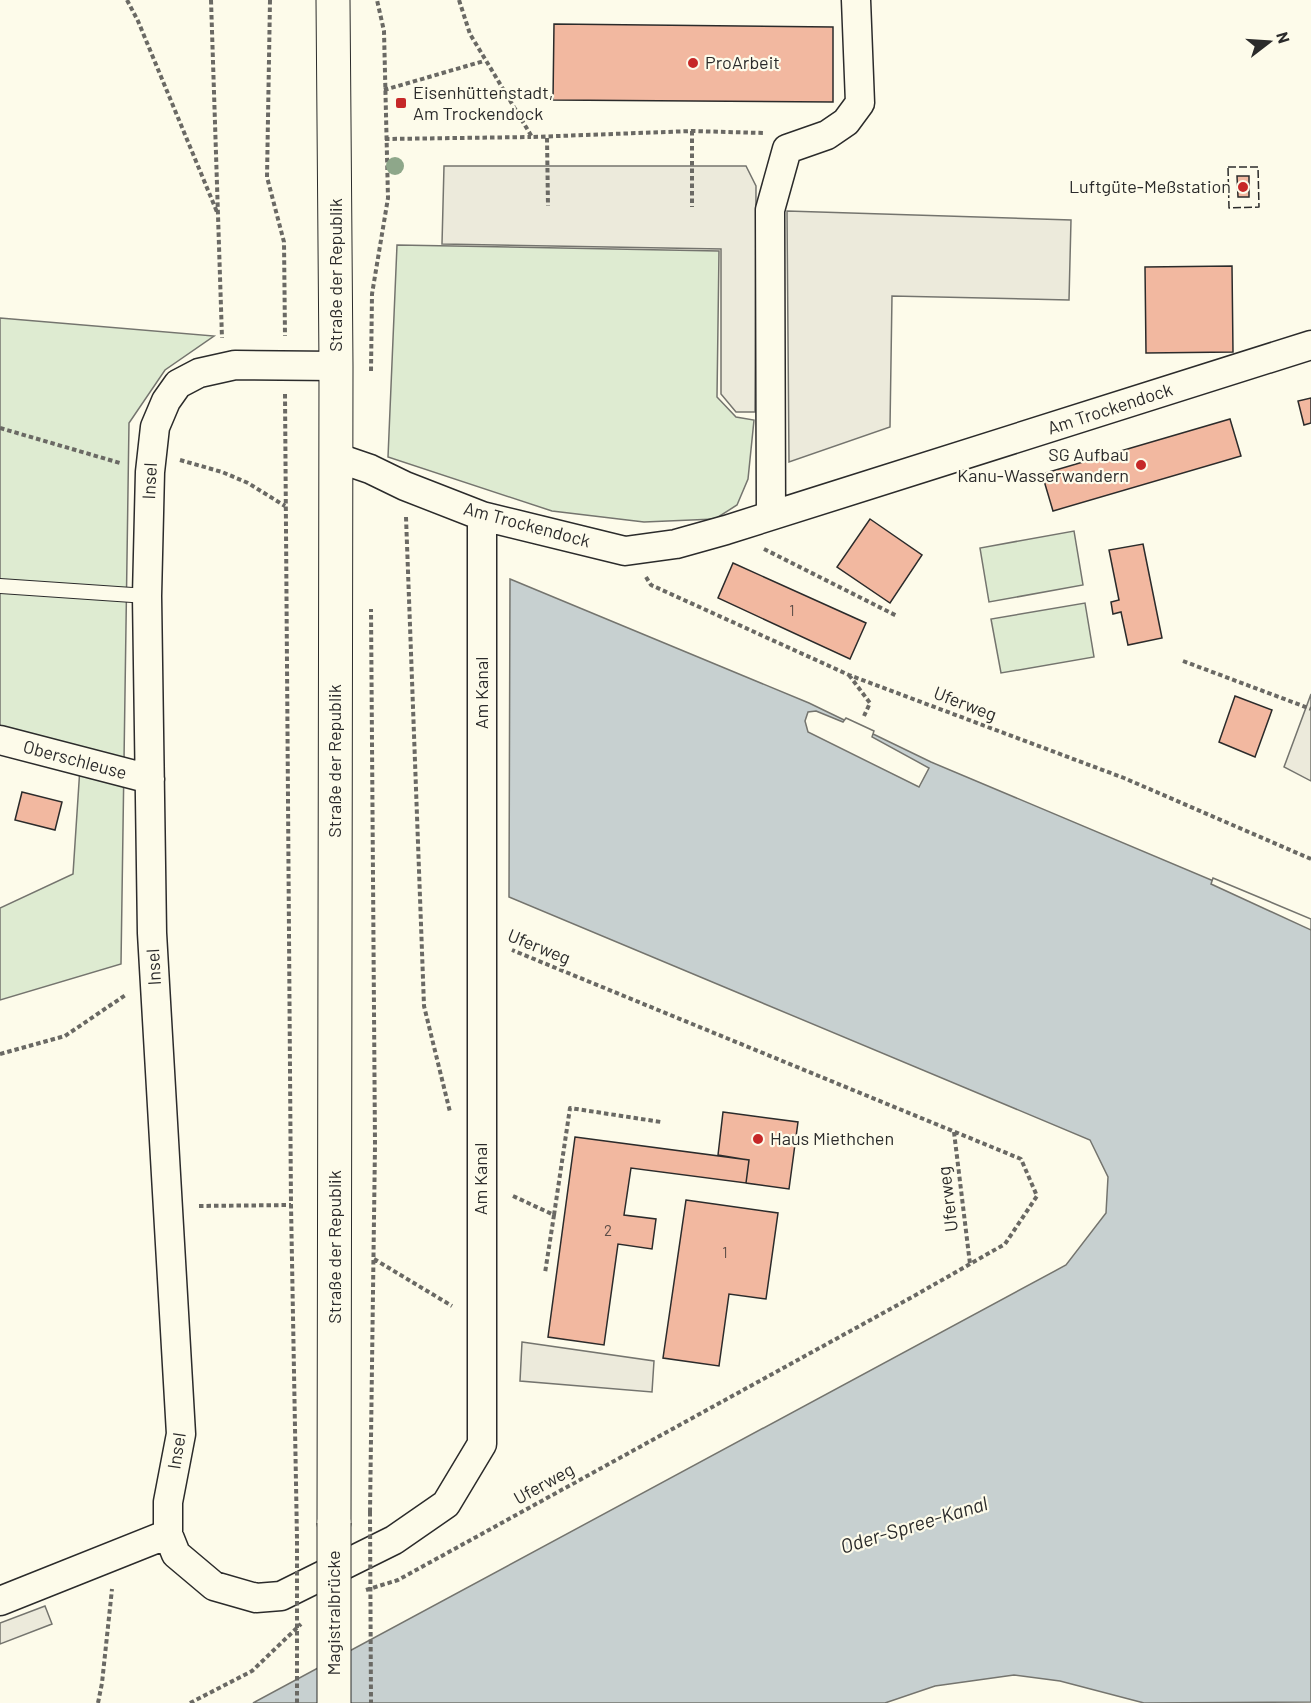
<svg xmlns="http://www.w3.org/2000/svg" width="1311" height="1703" font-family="Barlow,sans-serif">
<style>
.green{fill:#deebd1;stroke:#74746e;stroke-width:1.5}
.parking{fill:#eceadb;stroke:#74746e;stroke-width:1.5}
.water{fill:#c7d0d0;stroke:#74746e;stroke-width:1.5}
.pier{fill:#fdfbea;stroke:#74746e;stroke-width:1.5}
.building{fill:#f2b8a0;stroke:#2b2b2b;stroke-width:1.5}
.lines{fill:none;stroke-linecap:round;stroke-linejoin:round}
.service-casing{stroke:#2b2b2b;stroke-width:16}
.minor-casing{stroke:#2b2b2b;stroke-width:31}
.secondary-casing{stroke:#2b2b2b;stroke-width:35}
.path{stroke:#6a6964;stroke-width:4;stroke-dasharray:4.5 3;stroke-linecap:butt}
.service{stroke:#fdfbea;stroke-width:14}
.minor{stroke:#fdfbea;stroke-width:28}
.secondary{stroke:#fdfbea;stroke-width:33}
.secondary-bridge-casing{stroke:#2b2b2b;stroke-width:35;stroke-linecap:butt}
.path-bridge{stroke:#6a6964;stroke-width:4;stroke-dasharray:4.5 3;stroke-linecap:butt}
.secondary-bridge{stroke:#fdfbea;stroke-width:33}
.fence{stroke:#2b2b2b;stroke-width:1.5;stroke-dasharray:8 3;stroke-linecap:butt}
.tree{fill:#8ea78a}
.poi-dot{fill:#c62828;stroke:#fdfbea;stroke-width:2}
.labels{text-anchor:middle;stroke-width:4.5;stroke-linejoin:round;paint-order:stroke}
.number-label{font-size:15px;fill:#5d4e48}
.poi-label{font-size:18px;fill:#2b2b2b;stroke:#fdfbea;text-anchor:start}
.street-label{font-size:18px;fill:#2b2b2b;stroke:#fdfbea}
.water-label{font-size:20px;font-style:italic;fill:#2b2b2b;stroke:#fdfbea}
</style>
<rect width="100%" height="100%" fill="#fdfbea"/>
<path class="green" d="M 397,245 L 719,251 L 717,397 L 736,417 L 754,420 L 748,479 L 737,505 L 715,519 L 644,522 L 552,511 L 388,457 Z
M 0,318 L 214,336 L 165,370 L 129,423 L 121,964 L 0,1000 L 0,908 L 73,874 L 81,752 L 0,730 Z
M 1074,531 L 1083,585 L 989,602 L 980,548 Z
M 1085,603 L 1094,657 L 1001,673 L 991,619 Z"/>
<path class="parking" d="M 444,166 L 746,166 L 756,186 L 755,412 L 736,412 L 721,394 L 721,249 L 442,244 Z
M 787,211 L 1071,220 L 1069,300 L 892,296 L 890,427 L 789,462 Z
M 1311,694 L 1311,781 L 1284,767 Z
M 522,1342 L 654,1361 L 652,1392 L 520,1381 Z
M 45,1606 L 52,1624 L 0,1644 L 0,1623 Z"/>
<path class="water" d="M 510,579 L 809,703 L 931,762 L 1311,922 L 1311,1702 L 1144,1703 L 1060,1681 L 1014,1675 L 935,1686 L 885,1703 L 253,1703 L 1066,1265 L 1106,1213 L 1108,1177 L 1090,1140 L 509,897 Z"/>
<path class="pier" d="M 816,711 L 843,722 L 846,718 L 874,731 L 872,737 L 929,768 L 919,787 L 808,732 L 805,721 L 808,712 Z
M 1213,878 L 1311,919 L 1311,930 L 1211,884 Z"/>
<path class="building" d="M 554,24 L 833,27 L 833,102 L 553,100 Z
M 1237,176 L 1249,176 L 1249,197 L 1238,197 Z
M 1232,266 L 1233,352 L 1146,353 L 1145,267 Z
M 1311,398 L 1311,423 L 1304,425 L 1298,401 Z
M 1230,419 L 1241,456 L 1053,511 L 1042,474 Z
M 870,519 L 922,555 L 890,603 L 837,567 Z
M 1143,544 L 1162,638 L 1128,645 L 1121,612 L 1113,614 L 1111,602 L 1119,600 L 1109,550 Z
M 733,563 L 866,623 L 850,659 L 718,598 Z
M 1235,696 L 1272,710 L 1255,757 L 1219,742 Z
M 22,792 L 62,802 L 55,830 L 15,820 Z
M 723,1112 L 798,1122 L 789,1189 L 746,1183 L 749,1160 L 718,1155 Z
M 575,1137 L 749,1160 L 746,1183 L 631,1168 L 624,1215 L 656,1219 L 652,1249 L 618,1244 L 604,1345 L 548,1337 Z
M 686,1200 L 778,1213 L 766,1299 L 729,1294 L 719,1366 L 663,1358 Z"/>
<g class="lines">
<g class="service-casing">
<path id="service" d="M 0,586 L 147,596"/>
</g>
<g class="minor-casing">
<path id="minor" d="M 336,366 L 235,365 L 199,373 L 178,384 L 166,401 L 155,427 L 150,472 L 147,596 L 152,933 L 181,1434 L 168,1502 L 168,1534 L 176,1554 L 214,1586 L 256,1598 L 281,1596 L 394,1540 L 446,1504 L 482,1444 L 482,516
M 335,457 L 370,469 L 405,486 L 482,516 L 625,551 L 676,544 L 726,530 L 1311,345
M 771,515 L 770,210 L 787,149 L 827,135 L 846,122 L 860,103 L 856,0
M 0,740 L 150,779
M 0,1601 L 168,1534"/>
</g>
<g class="secondary-casing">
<path id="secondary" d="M 333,0 L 336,366 L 334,1523"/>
</g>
<path class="path" d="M 127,0 L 138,21 L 217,212
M 211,0 L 222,338
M 270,0 L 267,177 L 284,242 L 285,336
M 459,0 L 470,34 L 532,137 L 692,131 L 763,133
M 384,90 L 484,61
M 692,131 L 692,207
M 547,138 L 548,206
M 385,139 L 531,137
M 371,371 L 372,294 L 388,198 L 384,31 L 377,0
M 285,394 L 291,1205 L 297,1539
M 0,428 L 120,463
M 180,460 L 222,472 L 248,483 L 285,506
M 406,517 L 424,1006 L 450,1112
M 764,549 L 897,616
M 646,577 L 651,585 L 849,675 L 1124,778 L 1311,859
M 1183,661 L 1311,709
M 849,675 L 870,703 L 864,716
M 0,1054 L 65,1036 L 127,994
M 954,1132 L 970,1264
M 513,1196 L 554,1215 L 545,1273
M 199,1206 L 291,1205
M 554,1215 L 570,1108 L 661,1122
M 374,1259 L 452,1306
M 370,1512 L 375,1145 L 371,609
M 366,1590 L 398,1580 L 914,1296 L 1005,1244 L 1037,1196 L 1021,1159 L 512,950
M 98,1703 L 102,1683 L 112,1589
M 190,1703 L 252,1671 L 301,1624"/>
<use href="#service" class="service"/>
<use href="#minor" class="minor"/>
<use href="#secondary" class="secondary"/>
<g class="secondary-bridge-casing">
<path id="secondary-bridge" d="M 334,1523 L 334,1703"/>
</g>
<path class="path-bridge" d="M 370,1512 L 371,1703
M 297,1703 L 297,1539"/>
<use href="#secondary-bridge" class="secondary-bridge"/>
<path class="fence" d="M 1228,167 L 1258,167 L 1259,207 L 1229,208 Z"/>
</g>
<circle class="tree" cx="395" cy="166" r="9"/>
<g class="poi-dot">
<circle cx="693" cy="63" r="6"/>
<rect x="395" y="97" width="12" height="12" rx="3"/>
<circle cx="1243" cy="187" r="6"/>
<circle cx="1141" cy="465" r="6"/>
<circle cx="758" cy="1139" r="6"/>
</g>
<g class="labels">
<g class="number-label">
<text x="792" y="616">1</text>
<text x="608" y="1236">2</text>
<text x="725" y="1258">1</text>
</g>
<g class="poi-label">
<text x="705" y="69">ProArbeit</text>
<text x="413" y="99">Eisenhüttenstadt,<tspan x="413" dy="21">Am Trockendock</tspan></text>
<text x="1231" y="193" text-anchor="end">Luftgüte-Meßstation</text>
<text x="1129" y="461" text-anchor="end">SG Aufbau<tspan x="1129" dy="21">Kanu-Wasserwandern</tspan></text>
<text x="770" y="1145">Haus Miethchen</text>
</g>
<g class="street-label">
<text transform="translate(336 275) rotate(-90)" y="6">Straße der Republik</text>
<text transform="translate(1110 409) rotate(-18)" y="6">Am Trockendock</text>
<text transform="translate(150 481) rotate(-87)" y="6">Insel</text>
<text transform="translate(527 525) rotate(15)" y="6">Am Trockendock</text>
<text transform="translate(482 693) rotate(-90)" y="6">Am Kanal</text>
<text transform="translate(965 704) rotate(21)" y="6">Uferweg</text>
<text transform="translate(75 760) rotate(15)" y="6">Oberschleuse</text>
<text transform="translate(335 761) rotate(-90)" y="6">Straße der Republik</text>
<text transform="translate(539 947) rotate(22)" y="6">Uferweg</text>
<text transform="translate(154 967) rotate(-93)" y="6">Insel</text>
<text transform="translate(481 1179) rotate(-90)" y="6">Am Kanal</text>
<text transform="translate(948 1199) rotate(-97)" y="6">Uferweg</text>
<text transform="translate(335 1247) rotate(-90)" y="6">Straße der Republik</text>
<text transform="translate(177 1451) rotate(-81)" y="6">Insel</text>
<text transform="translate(544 1484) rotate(-29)" y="6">Uferweg</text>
<text transform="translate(334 1613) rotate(-90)" y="6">Magistralbrücke</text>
</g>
<g class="water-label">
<text transform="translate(914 1525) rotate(-17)" y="7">Oder-Spree-Kanal</text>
</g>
</g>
<g transform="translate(1269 42) rotate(73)" stroke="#fdfbea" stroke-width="4.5" paint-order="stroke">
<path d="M0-4.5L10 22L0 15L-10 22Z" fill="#2b2b2b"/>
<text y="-9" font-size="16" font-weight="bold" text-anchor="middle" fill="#2b2b2b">N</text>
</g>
</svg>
